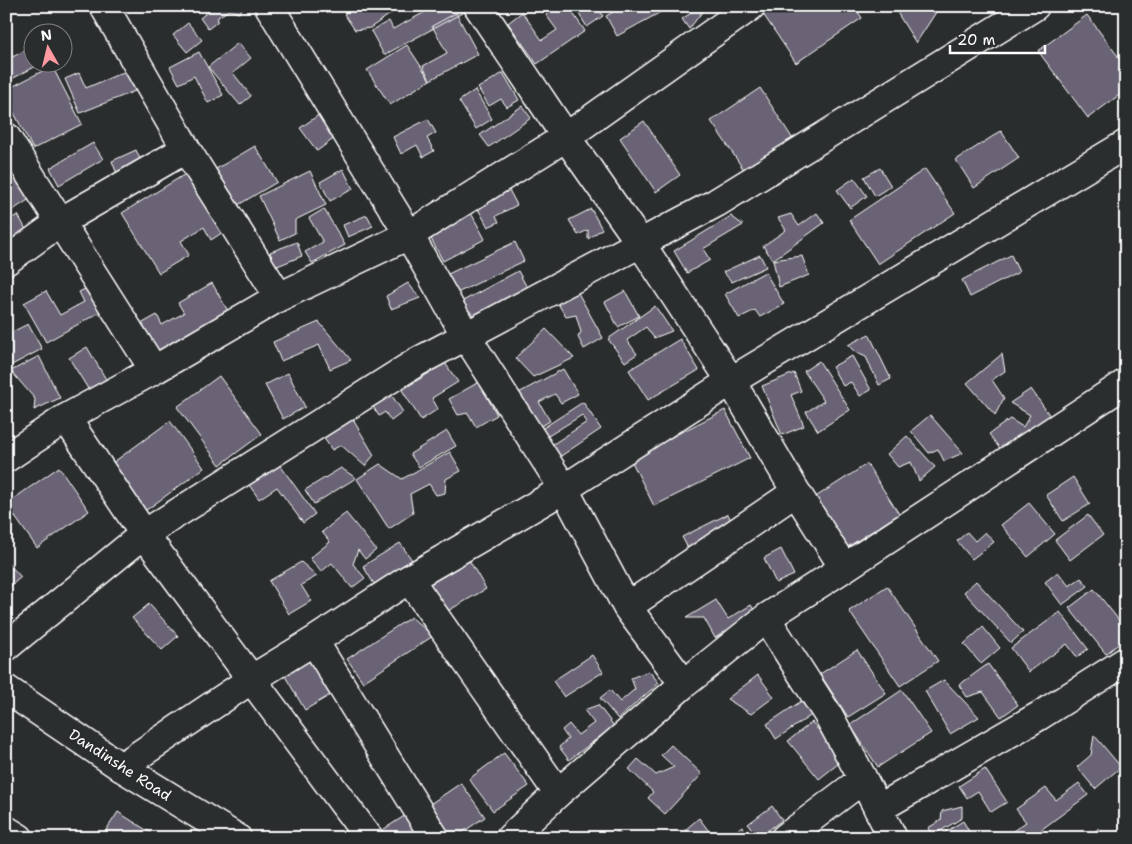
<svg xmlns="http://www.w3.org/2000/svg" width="1132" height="844" font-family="'Shantell Sans',sans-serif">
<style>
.building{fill:#6b6375;stroke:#fff}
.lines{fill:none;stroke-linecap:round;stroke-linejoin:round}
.street-casing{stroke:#fff;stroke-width:31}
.secondary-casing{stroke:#fff;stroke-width:31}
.street{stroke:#2a2d2e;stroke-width:28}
.secondary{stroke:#2a2d2e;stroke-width:28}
.labels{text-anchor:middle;stroke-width:5;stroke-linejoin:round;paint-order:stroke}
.street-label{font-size:15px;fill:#fff;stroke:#2a2d2e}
</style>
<rect width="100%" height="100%" fill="#2a2d2e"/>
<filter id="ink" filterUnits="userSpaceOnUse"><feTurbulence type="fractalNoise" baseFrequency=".02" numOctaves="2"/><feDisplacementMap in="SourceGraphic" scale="10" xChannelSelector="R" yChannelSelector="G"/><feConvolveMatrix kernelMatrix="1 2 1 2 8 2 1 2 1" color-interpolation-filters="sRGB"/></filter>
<g filter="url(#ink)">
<path class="building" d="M 186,6 L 199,6 L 190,12 Z
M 215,6 L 244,6 L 239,13 L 229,10 L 218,17 L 217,22 L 208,29 L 200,18 Z
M 356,6 L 398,6 L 399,8 L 370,28 L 355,30 L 344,14 Z
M 430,6 L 461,6 L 464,12 L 384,55 L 371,31 L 389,21 L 393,29 L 431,9 Z
M 558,6 L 568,6 L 585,31 L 537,64 L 508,23 L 522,12 L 542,40 L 557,30 L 546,15 Z
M 574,6 L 597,6 L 603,16 L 587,27 Z
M 623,6 L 669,6 L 670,7 L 617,36 L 606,16 Z
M 686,6 L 706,7 L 689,29 L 682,19 L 691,13 Z
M 767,6 L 854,6 L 862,18 L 796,63 L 761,11 Z
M 893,6 L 940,6 L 916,43 Z
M 456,13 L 478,54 L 430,80 L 423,66 L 447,53 L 432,26 Z
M 1087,15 L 1126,67 L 1126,90 L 1088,118 L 1038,51 Z
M 188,23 L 202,40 L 187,52 L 173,35 Z
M 238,43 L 251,58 L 233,73 L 251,96 L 240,105 L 208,67 Z
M 407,45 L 430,80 L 390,105 L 367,70 Z
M 32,47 L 32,62 L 44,62 L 6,82 L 6,60 Z
M 199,52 L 223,95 L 208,103 L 194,76 L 179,84 L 170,67 Z
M 52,66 L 82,124 L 33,149 L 6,98 L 6,90 Z
M 126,71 L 135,91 L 80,113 L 65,79 L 79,73 L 86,88 Z
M 503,73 L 519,100 L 507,107 L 501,99 L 489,106 L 478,88 Z
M 760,88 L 798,147 L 750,179 L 711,121 Z
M 475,90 L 492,119 L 476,129 L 459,101 Z
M 522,106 L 531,118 L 489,147 L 480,135 Z
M 320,114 L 336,137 L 317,151 L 300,128 Z
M 428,119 L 436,133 L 427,138 L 434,151 L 423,157 L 417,145 L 401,154 L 393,137 Z
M 644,121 L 680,175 L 656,192 L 620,138 Z
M 1001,131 L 1019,158 L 974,188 L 956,160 Z
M 93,143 L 103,159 L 59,185 L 50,168 Z
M 255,146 L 277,182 L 238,205 L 216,169 Z
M 136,150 L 142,163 L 117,174 L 112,161 Z
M 6,160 L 31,198 L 13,210 L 6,200 Z
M 880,168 L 891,186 L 875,196 L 864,177 Z
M 343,169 L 353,189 L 330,201 L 320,182 Z
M 925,169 L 955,213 L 878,264 L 849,220 Z
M 310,171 L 326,205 L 295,220 L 295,233 L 280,240 L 259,196 Z
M 187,173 L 223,232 L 211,240 L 204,227 L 181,241 L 189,255 L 159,273 L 122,213 Z
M 854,178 L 867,196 L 850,208 L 837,190 Z
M 508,188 L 517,205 L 496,216 L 499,222 L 488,227 L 476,205 Z
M 324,209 L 345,245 L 312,263 L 305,252 L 323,242 L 309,218 Z
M 591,209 L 602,229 L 588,239 L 588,230 L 578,235 L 569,220 Z
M 471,213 L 485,239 L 443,261 L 429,235 Z
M 817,213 L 824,223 L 773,260 L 763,246 L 786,230 L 778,218 L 791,214 L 799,226 Z
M 18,215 L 28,233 L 6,245 L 6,221 Z
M 367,215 L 373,226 L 348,237 L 343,225 Z
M 731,216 L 743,225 L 703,249 L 710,260 L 687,273 L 674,251 Z
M 297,242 L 302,256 L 275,267 L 270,252 Z
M 515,242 L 524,261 L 457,293 L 448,274 Z
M 760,255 L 766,267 L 732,282 L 723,272 Z
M 1011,255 L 1019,272 L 970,297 L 962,280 Z
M 802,256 L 809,275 L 779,287 L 773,260 Z
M 518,271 L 529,291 L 477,319 L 461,302 Z
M 765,272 L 784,304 L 760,317 L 755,310 L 739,318 L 725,294 Z
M 212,283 L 232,318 L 160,358 L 141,324 L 157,315 L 162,325 L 184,313 L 178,303 Z
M 408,283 L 420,298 L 391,309 L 386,296 Z
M 91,286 L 104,310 L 46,342 L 24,303 L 46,291 L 60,315 L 84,302 L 79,292 Z
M 577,291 L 603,338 L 584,349 L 578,337 L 581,332 L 576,315 L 566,317 L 557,302 Z
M 625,291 L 639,316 L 618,327 L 605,302 Z
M 655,306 L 672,331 L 654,338 L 646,327 L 627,340 L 637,354 L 625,362 L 608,339 Z
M 319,322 L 351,360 L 330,369 L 319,345 L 281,361 L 273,342 Z
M 28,324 L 42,349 L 8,367 L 6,364 L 6,335 Z
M 546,329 L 574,358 L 533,377 L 515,358 Z
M 869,334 L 891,379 L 879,385 L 866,357 L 855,352 L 848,345 Z
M 680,339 L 699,370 L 648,400 L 629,370 Z
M 87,347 L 107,381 L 90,392 L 69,358 Z
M 1002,354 L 1005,371 L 992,380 L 1004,398 L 995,415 L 967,383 Z
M 39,356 L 60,398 L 34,410 L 35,399 L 11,371 Z
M 852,356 L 871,390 L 860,396 L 851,382 L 843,386 L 832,367 Z
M 819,361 L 850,410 L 818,431 L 806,412 L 824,401 L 804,371 Z
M 445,363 L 458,382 L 432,398 L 438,409 L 421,420 L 402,390 Z
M 563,369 L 578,394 L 561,403 L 555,394 L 539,402 L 550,421 L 532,431 L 513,396 Z
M 288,373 L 305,407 L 283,419 L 265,385 Z
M 794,373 L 801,391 L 791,395 L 804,426 L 782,435 L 762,386 Z
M 219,376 L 262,434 L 220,465 L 177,407 Z
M 479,382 L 497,415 L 476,427 L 468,413 L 458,415 L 449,399 Z
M 1031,389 L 1055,423 L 1006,457 L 989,434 L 1010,419 L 1023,427 L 1030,415 L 1010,403 Z
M 390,393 L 403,412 L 391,421 L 385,412 L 379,416 L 372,405 Z
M 583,402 L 601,429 L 555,460 L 547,448 L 587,422 L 582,415 L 545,438 L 540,430 Z
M 725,410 L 750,458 L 654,506 L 630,458 Z
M 349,413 L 374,455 L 365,466 L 341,445 L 332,450 L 319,431 Z
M 930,415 L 963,453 L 944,461 L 938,449 L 929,453 L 911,431 Z
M 170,421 L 204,468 L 145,511 L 111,464 Z
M 447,431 L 456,446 L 419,467 L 410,454 Z
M 907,436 L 935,467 L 919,481 L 911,462 L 898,467 L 887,454 Z
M 450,452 L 461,471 L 446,479 L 445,493 L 436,495 L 429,484 L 410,494 L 413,513 L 389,529 L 357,479 L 380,464 L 402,479 Z
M 277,461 L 315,514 L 303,523 L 277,487 L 259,499 L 247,482 Z
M 867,464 L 899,514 L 846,548 L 814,498 Z
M 59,467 L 89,511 L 37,548 L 6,504 Z
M 341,468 L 356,478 L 314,504 L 305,490 Z
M 1073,477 L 1090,504 L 1063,521 L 1046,495 Z
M 1029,503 L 1055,534 L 1028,557 L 1001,525 Z
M 346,513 L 376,550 L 365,559 L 358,550 L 353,564 L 365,578 L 352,588 L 332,563 L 321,572 L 310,558 L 330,542 L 322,532 Z
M 728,514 L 734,527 L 689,550 L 682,537 Z
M 1088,515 L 1103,535 L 1070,560 L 1055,540 Z
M 967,532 L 975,541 L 985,532 L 994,542 L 972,559 L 957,541 Z
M 400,543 L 412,560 L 374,584 L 363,566 Z
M 781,549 L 794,575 L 776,583 L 764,558 Z
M 465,553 L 486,589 L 439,616 L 418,581 Z
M 6,561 L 21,577 L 6,590 Z
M 301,562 L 317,576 L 301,585 L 311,601 L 289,614 L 269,581 Z
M 1058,572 L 1069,586 L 1081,578 L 1088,586 L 1062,605 L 1045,582 Z
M 976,581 L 1023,632 L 1011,643 L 964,592 Z
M 887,586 L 938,661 L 900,686 L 849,611 Z
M 1094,589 L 1126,629 L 1126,638 L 1106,654 L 1069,608 Z
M 716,600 L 728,619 L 751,605 L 756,613 L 715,638 L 704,618 L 686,618 Z
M 149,604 L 178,636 L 162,650 L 132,618 Z
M 1060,612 L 1088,649 L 1077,657 L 1067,644 L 1029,672 L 1011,648 Z
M 411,617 L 433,636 L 363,682 L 347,659 Z
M 983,627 L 1000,648 L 981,664 L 964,644 Z
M 857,650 L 886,693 L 848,717 L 820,674 Z
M 314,652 L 337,691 L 305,710 L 282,671 Z
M 592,655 L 603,672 L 564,697 L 553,681 Z
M 988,664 L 1018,705 L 1001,717 L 983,692 L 967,697 L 959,685 Z
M 649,671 L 659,683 L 618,719 L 600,698 L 610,690 L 620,702 L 635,689 L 631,678 Z
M 758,675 L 774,697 L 751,714 L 727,699 Z
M 944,680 L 979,717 L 950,734 L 925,691 Z
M 902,690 L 931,733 L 878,767 L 850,725 Z
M 803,700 L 813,714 L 776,739 L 767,724 Z
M 598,705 L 614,726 L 569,760 L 559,747 L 568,739 L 562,730 L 569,724 L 578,735 L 594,723 L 584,710 Z
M 812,722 L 843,760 L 819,779 L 788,741 Z
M 1094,735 L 1121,767 L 1095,789 L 1077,767 L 1091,755 Z
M 671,745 L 702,774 L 665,814 L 648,798 L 653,792 L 629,769 L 638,759 L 656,775 L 674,767 L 661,755 Z
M 504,753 L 529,786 L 493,811 L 469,779 Z
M 985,769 L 1007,802 L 991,812 L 978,791 L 967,798 L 959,786 Z
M 461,783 L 485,817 L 454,838 L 449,838 L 427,806 Z
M 1079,783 L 1088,795 L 1030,838 L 1003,838 L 1026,822 L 1016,809 L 1046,788 L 1056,800 Z
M 772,806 L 782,820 L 758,838 L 748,824 Z
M 962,806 L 962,818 L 932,836 L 928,828 L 941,820 L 942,811 Z
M 118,812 L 151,833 L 148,838 L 101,838 Z
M 406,815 L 420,838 L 386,838 L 381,831 Z
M 699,818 L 714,838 L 691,838 L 685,830 Z
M 963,821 L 973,838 L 936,838 Z
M 742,826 L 751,838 L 727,838 Z
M 1099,828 L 1107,838 L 1087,838 Z
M 618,831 L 624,838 L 610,838 Z"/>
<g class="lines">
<g class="street-casing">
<path id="street" d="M 104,6 L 186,149 L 279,297
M 269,6 L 409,235 L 466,336 L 564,489 L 627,607 L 684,684
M 478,6 L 566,137 L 641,244 L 731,381 L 796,492 L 844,568
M 6,137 L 154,370
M 6,261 L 60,222 L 186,149
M 66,418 L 144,534 L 369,838
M 6,458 L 66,418 L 154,370 L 279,297 L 409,235 L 566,137 L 751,6
M 409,579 L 558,793
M 627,607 L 796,492
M 766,618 L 830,718 L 863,779 L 893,838
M 314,641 L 435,838
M 6,647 L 144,534 L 417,362 L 716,203 L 1035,6
M 121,767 L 252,679 L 314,641 L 409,579 L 564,489 L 731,381 L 1126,144
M 878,809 L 1039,716 L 1126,661
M 6,830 L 19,838
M 510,838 L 558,793 L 684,684 L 766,618 L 844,568 L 1126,383
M 785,838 L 863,779"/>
</g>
<g class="secondary-casing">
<path id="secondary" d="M 6,689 L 121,767 L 237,838"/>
</g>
<use href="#street" class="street"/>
<use href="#secondary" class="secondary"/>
</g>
</g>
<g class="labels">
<g class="street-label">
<text transform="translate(120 765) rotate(33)" y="5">Dandinshe Road</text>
</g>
</g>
<rect width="1132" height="844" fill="none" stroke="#2a2d2e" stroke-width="25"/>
<rect x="12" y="12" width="1107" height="819" fill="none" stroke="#fff" stroke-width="2" filter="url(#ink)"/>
<g transform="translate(48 48) rotate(352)"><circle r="24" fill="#2a2d2e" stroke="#7f8182"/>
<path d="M0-4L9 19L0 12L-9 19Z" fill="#ff9aa2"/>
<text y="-8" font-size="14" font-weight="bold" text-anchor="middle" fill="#ffffff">N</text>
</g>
<path d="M950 45v8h95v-8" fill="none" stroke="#ffffff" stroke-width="2.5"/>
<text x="957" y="45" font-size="15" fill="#ffffff" stroke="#2a2d2e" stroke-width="4" paint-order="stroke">20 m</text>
</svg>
